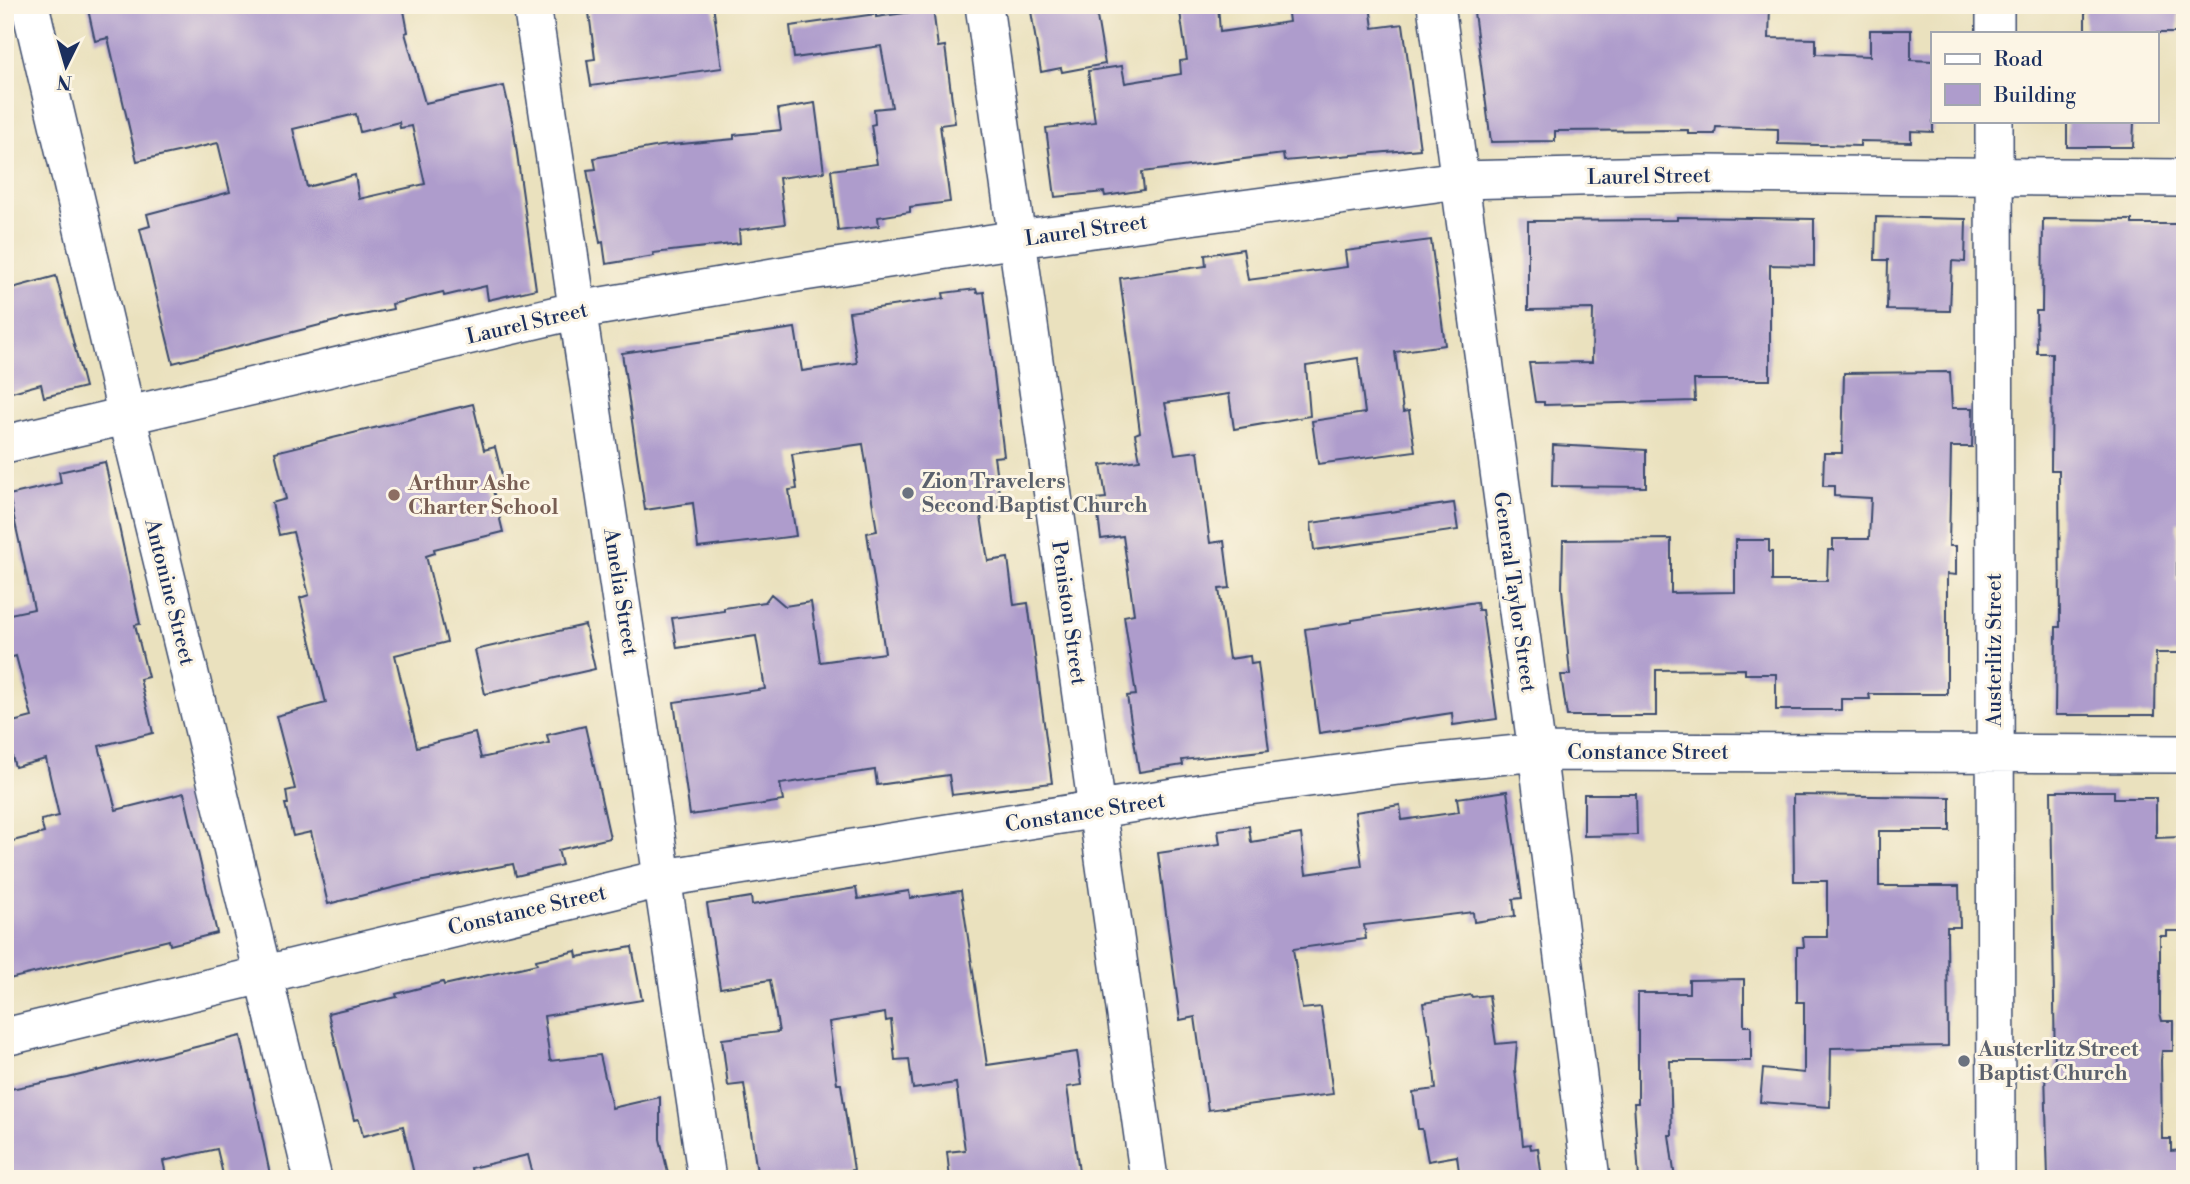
<svg xmlns="http://www.w3.org/2000/svg" width="2190" height="1184" font-family="'Libre Bodoni',serif">
<style>
.building{fill:#ae9ccc;fill-rule:evenodd}
.lines{fill:none;stroke-linecap:round;stroke-linejoin:round}
.minor-casing{stroke:#3a4a6c;stroke-width:40}
.minor{stroke:#fff;stroke-width:37}
.worship-dot{fill:#6b7280;stroke:#fcf5e5;stroke-width:2.5}
.education-dot{fill:#8d6e63;stroke:#fcf5e5;stroke-width:2.5}
.labels{text-anchor:middle;stroke-width:6;stroke-linejoin:round;paint-order:stroke}
.street-label{font-size:21px;fill:#1b2f5e;stroke:#fcf5e5}
.worship-label{font-size:21px;font-weight:bold;fill:#5b616d;stroke:#fcf5e5;text-anchor:start}
.education-label{font-size:21px;font-weight:bold;fill:#785e54;stroke:#fcf5e5;text-anchor:start}
</style>
<rect width="100%" height="100%" fill="#fcf5e5"/>
<filter id="ink" filterUnits="userSpaceOnUse"><feTurbulence type="fractalNoise" baseFrequency=".0143" numOctaves="2"/><feDisplacementMap in="SourceGraphic" scale="14" xChannelSelector="R" yChannelSelector="G"/><feConvolveMatrix kernelMatrix="1 2 1 2 8 2 1 2 1" color-interpolation-filters="sRGB"/></filter>
<filter id="wash" filterUnits="userSpaceOnUse"><feTurbulence type="fractalNoise" baseFrequency=".00686" numOctaves="4" result="noise"/><feDisplacementMap in="SourceGraphic" scale="28" xChannelSelector="R" yChannelSelector="G"/><feGaussianBlur stdDeviation="1.57" result="paint"/><feColorMatrix in="noise" values="0 0 0 0 0 0 0 0 0 0 0 0 0 0 0 0 0 1.4 0 .05"/><feComposite in="paint" operator="in"/></filter>
<g filter="url(#wash)">
<rect width="100%" height="100%" fill="#eae1be"/>
<g id="blocks">
<path class="building" d="M 87,5 L 403,5 L 408,32 L 405,33 L 425,103 L 504,86 L 513,125 L 536,289 L 488,300 L 486,286 L 444,296 L 443,292 L 392,304 L 393,309 L 347,318 L 173,363 L 140,229 L 150,226 L 147,214 L 230,192 L 218,143 L 137,161 L 108,38 L 95,41 ZM 356,114 L 360,132 L 399,122 L 400,128 L 412,126 L 425,184 L 359,199 L 355,175 L 307,187 L 293,129 Z
M 588,5 L 713,5 L 722,68 L 591,86 L 587,60 L 595,59 Z
M 1030,5 L 1095,5 L 1105,64 L 1062,72 L 1061,68 L 1041,72 Z
M 1179,5 L 1218,5 L 1220,32 L 1289,22 L 1287,5 L 1370,5 L 1373,28 L 1403,24 L 1420,149 L 1284,161 L 1283,154 L 1142,172 L 1144,190 L 1105,196 L 1104,192 L 1055,197 L 1046,128 L 1095,122 L 1088,71 L 1122,66 L 1125,83 L 1181,74 L 1180,61 L 1187,60 Z
M 1473,5 L 1770,5 L 1769,38 L 1816,39 L 1816,54 L 1870,56 L 1870,30 L 1911,30 L 1911,60 L 1933,61 L 1933,132 L 1911,131 L 1911,142 L 1860,141 L 1860,146 L 1778,144 L 1778,129 L 1716,127 L 1715,134 L 1688,134 L 1688,130 L 1555,131 L 1555,141 L 1491,142 Z
M 2085,5 L 2178,5 L 2178,33 L 2085,33 Z
M 933,9 L 938,47 L 945,46 L 955,123 L 940,125 L 950,202 L 910,207 L 910,212 L 878,217 L 879,226 L 838,231 L 831,170 L 877,164 L 871,125 L 875,124 L 874,109 L 892,107 L 881,46 L 794,58 L 790,26 L 876,14 L 876,17 Z
M 815,103 L 824,172 L 779,178 L 785,224 L 739,230 L 740,243 L 653,253 L 654,256 L 606,264 L 603,242 L 600,243 L 587,170 L 596,169 L 594,158 L 660,146 L 734,139 L 734,135 L 781,130 L 778,109 Z
M 2067,121 L 2134,121 L 2133,147 L 2067,147 Z
M 1677,217 L 1814,219 L 1814,266 L 1770,265 L 1770,380 L 1694,380 L 1695,401 L 1544,405 L 1544,402 L 1535,402 L 1529,363 L 1592,362 L 1593,309 L 1528,310 L 1528,221 L 1677,220 Z
M 1876,217 L 1966,219 L 1965,262 L 1952,261 L 1950,311 L 1887,310 L 1888,260 L 1875,260 Z
M 2043,219 L 2132,220 L 2132,224 L 2185,224 L 2185,522 L 2177,522 L 2177,580 L 2183,580 L 2184,653 L 2156,653 L 2155,715 L 2055,715 L 2056,627 L 2060,627 L 2059,470 L 2051,470 L 2052,353 L 2037,353 L 2036,311 L 2042,311 Z
M 1431,240 L 1445,345 L 1395,352 L 1403,412 L 1409,411 L 1415,451 L 1318,464 L 1312,421 L 1365,413 L 1358,358 L 1306,366 L 1310,416 L 1234,429 L 1229,394 L 1165,403 L 1175,454 L 1198,451 L 1210,543 L 1224,541 L 1230,588 L 1219,589 L 1229,659 L 1250,656 L 1251,664 L 1258,663 L 1269,750 L 1182,760 L 1183,765 L 1139,772 L 1127,696 L 1136,695 L 1124,616 L 1134,614 L 1123,536 L 1101,539 L 1096,499 L 1106,498 L 1101,465 L 1140,460 L 1135,434 L 1140,432 L 1120,278 L 1206,266 L 1205,255 L 1243,249 L 1248,280 L 1347,267 L 1345,251 Z
M 56,276 L 85,387 L 44,397 L 41,384 L 5,394 L 5,290 Z
M 976,289 L 977,293 L 984,292 L 1004,456 L 994,457 L 1001,507 L 980,510 L 988,561 L 1008,558 L 1014,605 L 1028,603 L 1052,783 L 952,795 L 949,775 L 877,785 L 875,770 L 780,784 L 783,801 L 690,815 L 674,702 L 765,689 L 756,636 L 677,648 L 672,618 L 724,611 L 724,608 L 765,602 L 771,594 L 785,606 L 811,602 L 820,662 L 885,653 L 867,533 L 877,531 L 863,444 L 792,454 L 797,489 L 789,490 L 796,536 L 698,548 L 693,503 L 645,510 L 622,353 L 795,328 L 802,371 L 857,363 L 849,312 L 941,299 L 944,298 L 943,293 Z
M 1950,372 L 1952,408 L 1973,408 L 1972,447 L 1951,447 L 1949,546 L 1956,546 L 1956,575 L 1947,574 L 1947,694 L 1869,694 L 1870,699 L 1841,699 L 1841,710 L 1776,710 L 1776,674 L 1745,674 L 1745,669 L 1656,670 L 1656,716 L 1567,716 L 1561,675 L 1570,675 L 1562,589 L 1563,540 L 1671,539 L 1671,593 L 1735,592 L 1735,540 L 1769,540 L 1769,552 L 1772,552 L 1772,581 L 1827,581 L 1828,550 L 1833,550 L 1833,539 L 1869,539 L 1871,498 L 1834,496 L 1834,486 L 1823,486 L 1824,453 L 1842,453 L 1844,373 Z
M 473,404 L 484,450 L 495,447 L 504,483 L 492,486 L 503,532 L 434,549 L 435,553 L 426,556 L 447,642 L 395,655 L 417,747 L 475,733 L 481,758 L 549,743 L 547,735 L 585,726 L 610,838 L 558,850 L 562,865 L 516,876 L 513,864 L 408,884 L 328,904 L 311,832 L 293,836 L 285,804 L 288,804 L 286,791 L 295,789 L 276,716 L 326,703 L 300,598 L 309,595 L 293,532 L 279,535 L 272,503 L 286,499 L 275,452 Z
M 1553,445 L 1646,450 L 1646,487 L 1552,486 Z
M 105,462 L 140,624 L 135,625 L 148,677 L 140,679 L 153,733 L 99,746 L 116,810 L 184,793 L 217,933 L 170,945 L 169,940 L 5,980 L 5,843 L 44,833 L 41,820 L 59,816 L 46,759 L 15,767 L 5,730 L 5,724 L 32,717 L 16,656 L 5,659 L 5,615 L 34,609 L 9,495 L 61,483 L 59,472 Z
M 1454,503 L 1458,530 L 1314,550 L 1311,523 Z
M 1477,602 L 1478,610 L 1482,610 L 1497,719 L 1453,725 L 1452,713 L 1319,733 L 1305,629 L 1352,622 L 1352,620 Z
M 585,625 L 595,669 L 485,694 L 475,650 Z
M 1507,791 L 1522,898 L 1513,899 L 1515,916 L 1474,922 L 1473,912 L 1364,925 L 1366,939 L 1293,949 L 1302,1009 L 1321,1007 L 1333,1094 L 1208,1110 L 1195,1017 L 1180,1020 L 1158,853 L 1220,844 L 1218,830 L 1249,826 L 1251,842 L 1301,834 L 1306,874 L 1362,866 L 1355,812 L 1400,805 L 1402,820 L 1459,812 L 1457,798 Z
M 2051,791 L 2114,791 L 2114,798 L 2156,798 L 2156,838 L 2181,837 L 2180,931 L 2167,931 L 2167,936 L 2160,936 L 2160,1013 L 2162,1021 L 2173,1021 L 2173,1051 L 2162,1051 L 2161,1060 L 2162,1139 L 2171,1139 L 2171,1151 L 2185,1150 L 2185,1179 L 2048,1179 L 2045,1071 L 2055,1071 Z
M 1584,794 L 1636,794 L 1637,835 L 1584,836 Z
M 1793,795 L 1950,797 L 1950,831 L 1879,831 L 1879,886 L 1959,886 L 1960,927 L 1947,927 L 1948,1046 L 1831,1048 L 1830,1107 L 1760,1102 L 1763,1069 L 1804,1073 L 1804,1002 L 1797,1002 L 1797,947 L 1804,947 L 1803,937 L 1827,937 L 1827,881 L 1794,881 Z
M 856,888 L 858,899 L 909,891 L 910,898 L 961,891 L 987,1065 L 1077,1052 L 1082,1085 L 1067,1087 L 1080,1179 L 950,1179 L 947,1152 L 965,1150 L 956,1083 L 913,1089 L 909,1059 L 895,1060 L 891,1020 L 886,1021 L 885,1013 L 829,1022 L 837,1084 L 841,1084 L 854,1170 L 791,1179 L 758,1179 L 744,1084 L 728,1086 L 722,1039 L 779,1032 L 770,980 L 720,988 L 707,904 L 751,897 L 752,905 Z
M 632,947 L 642,1000 L 544,1016 L 550,1061 L 600,1055 L 612,1108 L 660,1097 L 660,1139 L 668,1173 L 642,1179 L 534,1179 L 528,1155 L 471,1168 L 473,1179 L 415,1179 L 403,1126 L 363,1136 L 359,1119 L 354,1120 L 328,1013 L 397,997 L 396,994 L 443,982 L 444,985 L 537,964 L 536,960 L 576,951 L 577,957 Z
M 1744,979 L 1744,1026 L 1751,1026 L 1751,1061 L 1670,1061 L 1672,1135 L 1669,1135 L 1675,1179 L 1639,1179 L 1634,1103 L 1638,1103 L 1638,993 L 1689,993 L 1689,980 Z
M 1471,995 L 1472,997 L 1489,995 L 1496,1044 L 1517,1042 L 1515,1069 L 1523,1145 L 1530,1144 L 1531,1149 L 1538,1148 L 1542,1179 L 1460,1179 L 1457,1156 L 1428,1161 L 1422,1129 L 1418,1129 L 1413,1092 L 1436,1089 L 1430,1033 L 1428,1033 L 1423,1003 Z
M 241,1036 L 271,1179 L 224,1179 L 217,1149 L 163,1161 L 167,1179 L 5,1179 L 5,1090 L 68,1078 Z"/>
</g>
</g>
<g filter="url(#ink)">
<use href="#blocks" fill-opacity="0" stroke="#3a4a6c" stroke-width="2"/>
<g class="lines">
<g class="minor-casing">
<path id="minor" d="M 30,5 L 127,416 L 313,1179
M 532,5 L 707,1179
M 984,5 L 1149,1179
M 1436,5 L 1537,752 L 1591,1179
M 1995,33 L 1995,5
M 1994,121 L 1996,1179
M 5,444 L 578,310 L 797,273 L 1018,239 L 1459,180 L 1701,174 L 2185,178
M 5,1037 L 664,878 L 1218,790 L 1398,766 L 1537,752 L 2185,754"/>
</g>
<use href="#minor" class="minor"/>
</g>
</g>
<g class="worship-dot">
<circle cx="908" cy="493" r="7"/>
<circle cx="1964" cy="1061" r="7"/>
</g>
<circle class="education-dot" cx="394" cy="495" r="7"/>
<g class="labels">
<g class="street-label">
<text transform="translate(1649 176) rotate(-1)" y="7">Laurel Street</text>
<text transform="translate(1086 230) rotate(-8)" y="7">Laurel Street</text>
<text transform="translate(527 323) rotate(-13)" y="7">Laurel Street</text>
<text transform="translate(170 592) rotate(76)" y="7">Antonine Street</text>
<text transform="translate(621 592) rotate(81)" y="7">Amelia Street</text>
<text transform="translate(1515 592) rotate(82)" y="7">General Taylor Street</text>
<text transform="translate(1069 613) rotate(82)" y="7">Peniston Street</text>
<text transform="translate(1994 650) rotate(-90)" y="7">Austerlitz Street</text>
<text x="1648" y="759">Constance Street</text>
<text transform="translate(1085 812) rotate(-9)" y="7">Constance Street</text>
<text transform="translate(527 910) rotate(-13)" y="7">Constance Street</text>
</g>
<g class="worship-label">
<text x="922" y="488">Zion Travelers<tspan x="922" dy="24">Second Baptist Church</tspan></text>
<text x="1978" y="1056">Austerlitz Street<tspan x="1978" dy="24">Baptist Church</tspan></text>
</g>
<g class="education-label">
<text x="408" y="490">Arthur Ashe<tspan x="408" dy="24">Charter School</tspan></text>
</g>
</g>
<rect width="2190" height="1184" fill="none" stroke="#fcf5e5" stroke-width="28"/>
<rect x="1931" y="32" width="228" height="91" fill="#fcf5e5" stroke="#a2a6af" stroke-width="2"/>
<rect x="1945" y="54" width="35" height="10" fill="#ffffff" stroke="#a2a6af" stroke-width="2"/>
<text x="1994" y="66" font-size="21" fill="#1b2f5e">Road</text>
<rect x="1945" y="84" width="35" height="21" fill="#ae9ccc" stroke="#a2a6af" stroke-width="2"/>
<text x="1994" y="102" font-size="21" fill="#1b2f5e">Building</text>
<g transform="translate(66 66) rotate(185)" stroke="#fcf5e5" stroke-width="5" paint-order="stroke">
<path d="M0-5L12 26L0 18L-12 26Z" fill="#1b2f5e"/>
<text y="-10" font-size="19" font-weight="bold" text-anchor="middle" fill="#1b2f5e">N</text>
</g>
</svg>
